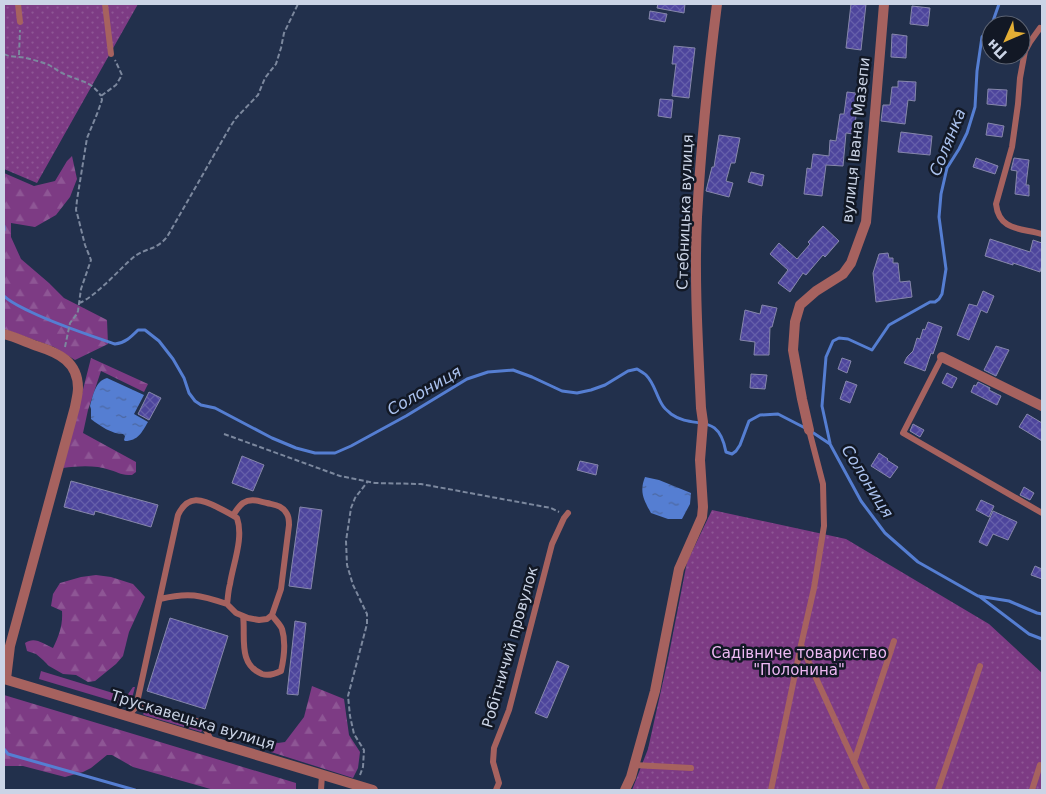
<svg xmlns="http://www.w3.org/2000/svg" width="1046" height="794" font-family="'DejaVu Sans',sans-serif">
<style>
.green{fill:#7d3b84}
.forest{fill:url(#forest-firs)}
.garden{fill:url(#garden-dots)}
.water{fill:url(#water-ripples)}
.lines{fill:none;stroke-linecap:round;stroke-linejoin:round}
.stream{stroke:#557ed2;stroke-width:3}
.building{fill:url(#building-cross-hatch);stroke:#8687ab}
.path{stroke:#7c889e;stroke-width:2;stroke-dasharray:5 2.5;stroke-linecap:butt}
.service{stroke:#a6625f;stroke-width:6}
.minor{stroke:#a6625f;stroke-width:10}
.tertiary{stroke:#a6625f;stroke-width:10}
.labels{text-anchor:middle;stroke-width:5;stroke-linejoin:round;paint-order:stroke}
.street-label{font-size:15px;fill:#cbd4e6;stroke:#121825}
.park-label{font-size:15px;fill:#efb9f4;stroke:#121825}
.water-label{font-size:16px;font-style:italic;fill:#abc2ee;stroke:#121825}
</style>
<defs>
<pattern id="forest-firs" width="22" height="20" patternUnits="userSpaceOnUse" patternTransform="scale(1.25)"><rect width="22" height="20" fill="#7d3b84"/><path d="M5 1l3.5 6h-7zM16 11l3.5 6h-7z" fill="#8e5695"/></pattern>
<pattern id="garden-dots" width="8" height="8" patternUnits="userSpaceOnUse" patternTransform="scale(1.25)"><rect width="8" height="8" fill="#7d3b84"/><path d="M2 2h.1M6 6h.1" fill="none" stroke="#8e5695" stroke-width="1.8" stroke-linecap="round"/></pattern>
<pattern id="water-ripples" width="26" height="14" patternUnits="userSpaceOnUse" patternTransform="scale(1.25)"><rect width="26" height="14" fill="#557ed2"/><path d="M2 4q2-2 4 0t4 0M15 11q2-2 4 0t4 0" fill="none" stroke="#4d68a1"/></pattern>
<pattern id="building-cross-hatch" width="8" height="8" patternUnits="userSpaceOnUse" patternTransform="scale(1.25)"><rect width="8" height="8" fill="#4d459c"/><path d="M0 0l8 8M0 8l8-8" fill="none" stroke="#655faa"/></pattern>
</defs>
<rect width="100%" height="100%" fill="#22304c"/>
<path class="green" d="M 41,671 L 126,697 L 133,687 L 135,687 L 131,702 L 126,705 L 39,679 Z
M 145,711 L 201,728 L 202,731 L 201,732 L 144,715 L 143,714 Z"/>
<path class="forest" d="M 72,156 L 77,179 L 70,197 L 56,215 L 35,227 L 11,223 L 11,237 L 21,259 L 49,283 L 64,298 L 107,320 L 108,344 L 75,360 L 54,347 L 4,329 L 4,173 L 34,186 L 55,181 L 67,161 Z
M 91,358 L 148,384 L 144,392 L 101,371 L 88,410 L 83,433 L 136,462 L 136,472 L 132,475 C 121,475 120,473 110,470 C 96,465 78,466 63,468 Z
M 96,575 L 111,577 L 133,584 L 145,597 L 129,632 L 123,656 L 116,664 L 95,681 L 88,682 L 76,675 L 63,674 L 49,666 L 43,660 L 36,654 L 27,651 L 25,643 C 35,636 43,644 53,648 C 59,636 63,625 62,611 L 51,606 L 53,594 L 60,583 L 81,577 Z
M 312,686 L 344,699 L 349,735 L 360,752 L 358,768 L 353,778 L 271,752 L 271,749 L 234,739 L 237,732 L 278,743 L 285,742 L 304,717 Z
M 4,695 L 296,783 L 296,790 L 214,790 L 133,767 L 112,755 L 107,755 L 91,768 L 83,772 L 65,777 L 23,766 L 4,766 Z"/>
<path class="garden" d="M 4,4 L 138,4 L 37,183 L 4,169 Z
M 712,510 L 846,539 L 989,624 L 1042,673 L 1042,790 L 632,790 L 648,749 L 668,659 L 687,562 Z"/>
<path class="water" d="M 107,378 L 144,395 L 134,414 L 148,422 C 142,432 138,441 125,441 L 124,440 L 125,436 L 123,434 C 112,434 100,426 91,419 L 91,409 L 90,406 C 93,396 95,381 107,378 Z
M 645,477 L 659,480 L 691,493 L 690,504 L 682,519 L 668,519 L 651,513 C 644,500 639,492 645,477 Z"/>
<g class="lines">
<path class="stream" d="M 4,226 L 4,230
M 4,296 C 11,303 21,307 31,312 C 58,325 86,334 115,344 C 125,343 131,337 138,330 L 145,330 L 159,341 L 173,359 L 184,378 L 189,393 L 195,401 L 201,405 L 215,408 L 272,438 L 296,448 L 315,453 L 335,453 L 351,446 L 406,416 L 467,379 L 488,372 L 513,370 L 532,377 L 562,391 L 577,393 L 591,390 L 605,385 L 628,371 L 637,369 C 640,371 644,373 646,375 C 655,384 656,396 663,406 C 665,409 669,412 671,414 C 695,431 718,410 726,452 L 732,454 L 736,451 L 740,445 L 749,421 L 760,415 L 778,414 L 809,430 L 830,444 L 861,501 L 885,533 L 918,562 L 978,596 L 1009,601 L 1037,613 L 1042,614
M 830,443 L 822,406 L 826,357 L 833,341 L 839,338 L 848,339 L 872,350 L 889,325 L 930,302 L 935,302 L 939,299 L 942,294 L 946,269 L 939,217 L 941,194 L 947,168 L 959,149 L 967,133 L 975,107 L 977,71 L 982,37 L 993,21 L 999,4
M 979,596 L 1029,634 L 1042,639
M 4,749 L 8,754 L 135,790"/>
</g>
<path class="building" d="M 658,4 L 685,4 L 684,13 L 657,8 Z
M 851,4 L 866,4 L 861,50 L 846,48 Z
M 912,6 L 930,8 L 928,26 L 910,24 Z
M 650,11 L 667,14 L 665,22 L 649,19 Z
M 892,34 L 907,36 L 906,58 L 891,57 Z
M 674,46 L 695,48 L 689,98 L 672,96 L 676,64 L 672,64 Z
M 898,81 L 916,82 L 915,101 L 908,100 L 905,124 L 881,121 L 883,105 L 890,105 L 892,87 L 898,87 Z
M 988,89 L 1007,90 L 1006,106 L 987,104 Z
M 847,92 L 856,93 L 854,115 L 856,116 L 854,134 L 846,133 L 843,166 L 826,165 L 822,196 L 804,194 L 807,168 L 811,169 L 813,154 L 829,156 L 830,140 L 836,141 L 840,114 L 844,114 Z
M 660,99 L 673,100 L 671,118 L 658,116 Z
M 988,123 L 1004,126 L 1002,137 L 986,135 Z
M 901,132 L 932,136 L 930,155 L 898,152 Z
M 719,135 L 740,138 L 735,163 L 731,163 L 726,181 L 733,183 L 729,197 L 706,191 L 712,167 L 714,167 Z
M 976,158 L 998,166 L 995,174 L 973,167 Z
M 1014,158 L 1029,160 L 1026,185 L 1029,185 L 1029,196 L 1015,194 L 1017,171 L 1011,170 Z
M 751,172 L 764,175 L 762,186 L 748,182 Z
M 823,226 L 839,241 L 825,257 L 823,255 L 806,275 L 803,273 L 790,292 L 778,283 L 788,270 L 770,254 L 779,243 L 797,259 L 810,244 L 808,242 Z
M 990,239 L 1030,252 L 1033,240 L 1042,243 L 1042,265 L 1040,272 L 1013,263 L 1013,265 L 985,256 Z
M 888,253 L 889,258 L 893,258 L 893,263 L 898,263 L 900,282 L 910,281 L 912,297 L 876,302 L 873,273 L 879,254 Z
M 983,291 L 994,296 L 987,313 L 981,310 L 969,340 L 957,335 L 969,304 L 977,306 Z
M 762,305 L 777,308 L 772,327 L 770,327 L 769,355 L 754,355 L 755,342 L 740,340 L 745,310 L 760,314 Z
M 928,322 L 942,327 L 933,354 L 931,353 L 925,371 L 904,363 L 907,357 L 913,351 L 917,338 L 920,339 L 923,329 L 925,330 Z
M 996,346 L 1009,350 L 996,376 L 984,370 Z
M 842,358 L 851,361 L 847,373 L 838,369 Z
M 947,373 L 957,378 L 952,388 L 942,383 Z
M 751,374 L 767,375 L 765,389 L 750,388 Z
M 846,381 L 857,385 L 850,403 L 840,399 Z
M 978,382 L 990,388 L 989,390 L 1001,396 L 997,405 L 971,392 L 974,385 L 976,386 Z
M 149,392 L 161,398 L 149,420 L 138,414 Z
M 1027,414 L 1042,423 L 1042,441 L 1019,427 Z
M 913,424 L 924,430 L 920,437 L 910,431 Z
M 879,453 L 888,459 L 887,460 L 898,467 L 890,478 L 871,466 Z
M 242,456 L 264,465 L 253,491 L 232,483 Z
M 580,461 L 598,465 L 596,475 L 577,470 Z
M 71,481 L 158,505 L 151,527 L 95,511 L 94,515 L 64,507 Z
M 1024,487 L 1034,493 L 1030,500 L 1020,495 Z
M 981,500 L 994,506 L 989,517 L 976,510 Z
M 300,507 L 322,510 L 311,589 L 289,586 Z
M 993,511 L 1017,522 L 1008,540 L 993,534 L 987,546 L 979,542 Z
M 1035,566 L 1042,569 L 1042,579 L 1031,575 Z
M 170,618 L 228,636 L 205,709 L 147,691 Z
M 295,621 L 306,623 L 298,695 L 287,694 Z
M 557,661 L 569,666 L 547,718 L 535,713 Z"/>
<g class="lines">
<path class="path" d="M 4,54 C 11,58 19,56 26,58 C 34,60 42,62 49,65 C 56,69 62,74 69,76 C 83,82 92,82 101,96
M 19,55 L 20,30
M 79,303 C 96,297 120,268 135,256 C 148,247 155,251 167,237 L 230,127 L 236,118 L 258,95 L 265,78 L 276,64 L 281,48 L 284,33 L 298,4
M 65,347 L 70,323 L 77,314 L 78,311 L 81,289 L 91,260 L 85,245 L 78,217 L 76,210 L 77,200 L 87,138 L 97,114 L 102,100 L 101,96 L 116,85 L 122,75 L 115,60
M 224,434 L 340,476 L 375,483 L 421,484 L 551,508 L 559,512
M 360,775 L 363,767 L 364,750 L 354,734 L 350,716 L 348,696 L 367,624 L 367,614 L 353,585 L 347,565 L 346,541 L 351,508 L 355,498 L 368,481"/>
<path class="service" d="M 18,4 L 20,22
M 105,4 L 111,54
M 1040,28 L 1030,42 L 1025,51 L 1020,78 L 1018,104 L 1012,147 L 996,204 C 999,231 1021,228 1042,234
M 942,357 L 903,433 L 1042,513
M 160,599 C 189,592 200,595 227,604
M 243,616 C 246,635 237,664 262,674 C 268,676 275,674 281,671 C 284,658 286,642 282,629 C 280,624 275,620 272,615
M 801,645 L 867,790
M 136,707 L 178,515 C 188,494 202,499 219,508 C 225,511 231,514 237,518 C 244,538 233,564 230,584 C 228,591 228,598 227,604 L 236,613 L 248,618 L 259,620 L 267,619 L 272,615 L 281,589 L 289,525 C 289,521 289,517 287,514 C 282,505 275,505 267,503 C 258,501 251,498 243,503 C 239,506 236,511 233,515
M 128,716 L 136,707 L 145,705 L 200,722 L 206,730 L 212,742
M 854,762 L 894,641
M 634,765 L 691,768
M 321,790 L 322,775
M 496,790 L 499,783 L 493,762 L 494,748 L 509,710 L 552,544 L 564,518 L 568,513
M 771,790 L 801,645 L 814,588 L 824,526 L 823,484 L 809,430
M 938,790 L 980,666
M 1032,790 L 1040,765"/>
<path class="minor" d="M 4,334 C 15,337 26,342 37,346 C 59,353 78,362 78,388 C 78,394 76,401 75,407 L 10,646 L 6,679
M 942,357 L 1042,406
M 809,430 L 802,399 L 793,350 L 795,322 L 800,305 L 816,291 L 843,274 L 851,263 L 866,222 L 884,4
M 625,790 L 631,777 L 655,691 L 679,569 L 702,517 L 703,507 L 700,460 L 703,422 L 701,408 C 698,344 694,280 697,217 C 701,145 708,75 717,4"/>
<path class="tertiary" d="M 4,679 L 373,790"/>
</g>
<g class="labels">
<g class="street-label">
<text transform="translate(856 140) rotate(-84)" y="5">вулиця Івана Мазепи</text>
<text transform="translate(685 212) rotate(-88)" y="5">Стебницька вулиця</text>
<text transform="translate(510 647) rotate(-74)" y="5">Робітничий провулок</text>
<text transform="translate(193 720) rotate(17)" y="5">Трускавецька вулиця</text>
</g>
<g class="park-label">
<text x="799" y="658">Садівниче товариство<tspan x="799" dy="17">"Полонина"</tspan></text>
</g>
<g class="water-label">
<text transform="translate(947 142) rotate(-68)" y="6">Солянка</text>
<text transform="translate(424 390) rotate(-30)" y="6">Солониця</text>
<text transform="translate(868 481) rotate(58)" y="6">Солониця</text>
</g>
</g>
<rect width="1046" height="794" fill="none" stroke="#cbd4e6" stroke-width="10"/>
<g transform="translate(1006 40) rotate(225)"><circle r="24" fill="#121825" stroke="#5c6372"/>
<path d="M0-4L9 19L0 12L-9 19Z" fill="#e3ae35"/>
<text y="-8" font-size="14" font-weight="bold" text-anchor="middle" fill="#cbd4e6">Пн</text>
</g>
</svg>
